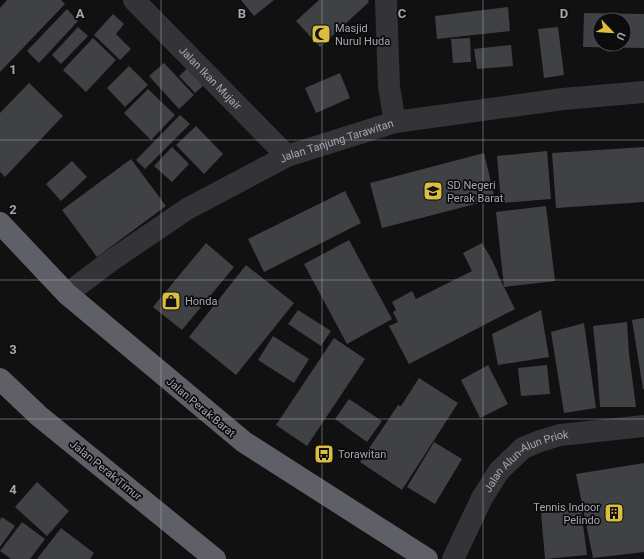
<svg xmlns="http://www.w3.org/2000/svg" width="644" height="559" font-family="Roboto,sans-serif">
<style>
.building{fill:#404145;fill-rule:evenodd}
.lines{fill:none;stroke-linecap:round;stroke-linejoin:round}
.street{stroke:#343438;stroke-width:22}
.highway{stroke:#5f6067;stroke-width:22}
.grid{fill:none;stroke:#a4a6b1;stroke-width:1;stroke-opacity:0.55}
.labels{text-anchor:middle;stroke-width:3.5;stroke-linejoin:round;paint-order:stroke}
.poi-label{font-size:11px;fill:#a4a6b1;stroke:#0c0c0d;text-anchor:start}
.street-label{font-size:11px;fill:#a4a6b1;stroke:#0c0c0d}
.grid-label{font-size:13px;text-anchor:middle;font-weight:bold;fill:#a4a6b1;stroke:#0c0c0d;stroke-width:3.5;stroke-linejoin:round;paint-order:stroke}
</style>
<rect width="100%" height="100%" fill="#111112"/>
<path class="building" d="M 7,0 L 61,0 L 65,4 L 0,72 L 0,8 Z
M 241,0 L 274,0 L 254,16 Z
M 319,0 L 368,0 L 369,2 L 320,47 L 296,21 Z
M 508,7 L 510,31 L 437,39 L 435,16 Z
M 67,9 L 78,21 L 39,63 L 27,51 Z
M 584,13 L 644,14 L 644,48 L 583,47 ZM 600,20 L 624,20 L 624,44 L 600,44 Z
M 113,14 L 124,24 L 116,34 L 131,49 L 120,60 L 94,35 Z
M 78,27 L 88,36 L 61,64 L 52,55 Z
M 558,27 L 564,75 L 544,78 L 538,29 Z
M 93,38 L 116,60 L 86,92 L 63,70 Z
M 470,38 L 471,62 L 453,63 L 451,39 Z
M 511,45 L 513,66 L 477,69 L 474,49 Z
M 164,63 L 194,95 L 179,109 L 149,76 Z
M 129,66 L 148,85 L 125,107 L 107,88 Z
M 189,67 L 205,84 L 195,93 L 179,76 Z
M 340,73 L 350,98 L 316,113 L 305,88 Z
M 29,83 L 63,116 L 5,177 L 0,172 L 0,113 Z
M 148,89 L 175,115 L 151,140 L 124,113 Z
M 180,115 L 190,124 L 145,169 L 136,160 Z
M 196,126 L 223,154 L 204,174 L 176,145 Z
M 172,147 L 189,164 L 172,182 L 154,166 Z
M 644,147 L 644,202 L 556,208 L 552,153 Z
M 547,151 L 551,199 L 501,203 L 497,156 Z
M 484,153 L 495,199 L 382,228 L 370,183 Z
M 131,159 L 166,206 L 97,257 L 62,210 Z
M 72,161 L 87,177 L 61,201 L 46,184 Z
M 345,191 L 361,223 L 264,272 L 248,239 Z
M 546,206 L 555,281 L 504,287 L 496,212 Z
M 349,240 L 392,319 L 347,344 L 304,264 Z
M 206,243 L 234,267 L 182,330 L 153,307 Z
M 482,243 L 492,260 L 498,273 L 497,273 L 515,309 L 409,364 L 389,326 L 398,322 L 393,312 L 396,310 L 392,302 L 412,291 L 416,299 L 472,271 L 463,253 Z
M 246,265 L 294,303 L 236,375 L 189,337 Z
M 298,310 L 331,331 L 321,346 L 288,324 Z
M 541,310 L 549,357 L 498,365 L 492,334 Z
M 644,318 L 644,389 L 643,389 L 632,320 Z
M 627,322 L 629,354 L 636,407 L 600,407 L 597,364 L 593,326 Z
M 584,323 L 596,408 L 564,413 L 551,332 Z
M 273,336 L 309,359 L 294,383 L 258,360 Z
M 334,338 L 365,359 L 307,446 L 276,425 Z
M 488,365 L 508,404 L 480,418 L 461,380 Z
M 547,365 L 550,394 L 521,396 L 518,368 Z
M 419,378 L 458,403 L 402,490 L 360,462 L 398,405 L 401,406 Z
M 349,399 L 382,421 L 367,442 L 335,419 Z
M 434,442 L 462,459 L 435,504 L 407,487 Z
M 644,463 L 644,552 L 593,558 L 576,474 Z
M 37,482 L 69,511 L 47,536 L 15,507 Z
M 581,509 L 587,555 L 545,559 L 541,513 Z
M 2,517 L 15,526 L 0,547 L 0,520 Z
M 22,522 L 45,539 L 30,559 L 11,559 L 0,551 Z
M 61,528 L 94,553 L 90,559 L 37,559 Z"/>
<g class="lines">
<g class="street">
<path id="s1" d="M 134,0 L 287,156"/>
<path d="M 386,0 L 389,87 L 395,122"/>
<path id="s2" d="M 67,294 L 109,262 L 187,209 L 287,156 L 395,122 L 563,99 L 644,92"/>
<path id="s3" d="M 453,559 L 482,498 L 499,471 L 523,448 L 540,441 L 560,435 L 644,426"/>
</g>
<path class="highway" d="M 0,223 L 67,294 L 244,442 L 427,559
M 0,379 L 39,416 L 215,559"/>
</g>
<path class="grid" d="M 161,0 L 161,559M 322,0 L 322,559M 483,0 L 483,559M 0,140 L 644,140M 0,280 L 644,280M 0,419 L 644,419"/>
<defs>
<g id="mosque-square" transform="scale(1)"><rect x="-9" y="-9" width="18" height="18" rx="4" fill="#dbbd3f" stroke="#0c0c0d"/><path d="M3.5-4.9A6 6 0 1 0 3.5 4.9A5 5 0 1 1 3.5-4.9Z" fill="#111"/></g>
<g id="school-square" transform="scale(1)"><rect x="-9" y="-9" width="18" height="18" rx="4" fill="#dbbd3f" stroke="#0c0c0d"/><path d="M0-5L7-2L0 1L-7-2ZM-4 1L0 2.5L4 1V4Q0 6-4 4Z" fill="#111"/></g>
<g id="shop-square" transform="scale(1)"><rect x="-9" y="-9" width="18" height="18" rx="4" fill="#dbbd3f" stroke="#0c0c0d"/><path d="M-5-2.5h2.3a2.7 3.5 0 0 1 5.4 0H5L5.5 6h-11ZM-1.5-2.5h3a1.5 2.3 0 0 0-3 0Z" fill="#111"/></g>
<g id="bus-square" transform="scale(1)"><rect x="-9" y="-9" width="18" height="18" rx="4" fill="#dbbd3f" stroke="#0c0c0d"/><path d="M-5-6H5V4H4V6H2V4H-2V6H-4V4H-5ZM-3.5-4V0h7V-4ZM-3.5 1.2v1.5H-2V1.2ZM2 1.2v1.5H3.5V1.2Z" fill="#111"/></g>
<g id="building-square" transform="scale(1)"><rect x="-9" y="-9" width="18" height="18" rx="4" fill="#dbbd3f" stroke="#0c0c0d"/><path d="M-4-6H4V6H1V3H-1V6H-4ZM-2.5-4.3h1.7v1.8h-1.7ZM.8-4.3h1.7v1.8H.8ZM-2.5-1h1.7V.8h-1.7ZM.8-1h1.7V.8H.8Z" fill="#111"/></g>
</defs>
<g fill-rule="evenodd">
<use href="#mosque-square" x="321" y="34"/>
<use href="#school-square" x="433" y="191"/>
<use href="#shop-square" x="171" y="301"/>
<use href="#bus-square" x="324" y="454"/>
<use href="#building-square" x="614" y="513"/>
</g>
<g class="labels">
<g class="poi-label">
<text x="335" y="32">Masjid<tspan x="335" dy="13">Nurul Huda</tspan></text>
<text x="447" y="189">SD Negeri<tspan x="447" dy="13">Perak Barat</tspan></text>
<text x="185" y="305">Honda</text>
<text x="338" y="458">Torawitan</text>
<text x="600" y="511" text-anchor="end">Tennis Indoor<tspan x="600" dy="13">Pelindo</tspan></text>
</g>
<g class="street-label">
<text dy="4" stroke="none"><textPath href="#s1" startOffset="109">Jalan Ikan Mujair</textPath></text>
<text dy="4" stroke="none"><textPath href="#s2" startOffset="312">Jalan Tanjung Tarawitan</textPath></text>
<text transform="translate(201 407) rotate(40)" y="4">Jalan Perak Barat</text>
<text dy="4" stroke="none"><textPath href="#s3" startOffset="128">Jalan Alun-Alun Priok</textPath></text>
<text transform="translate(106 470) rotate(39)" y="4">Jalan Perak Timur</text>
</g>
</g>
<g class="grid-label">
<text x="80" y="18">A</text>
<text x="242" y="18">B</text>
<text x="402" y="18">C</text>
<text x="564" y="18">D</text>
<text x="13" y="74">1</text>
<text x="13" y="214">2</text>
<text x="13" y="354">3</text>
<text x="13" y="494">4</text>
</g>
<g transform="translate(612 32) rotate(115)"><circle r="19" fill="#0c0c0d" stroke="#494a4f"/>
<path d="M0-3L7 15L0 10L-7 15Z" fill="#dbbd3f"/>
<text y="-6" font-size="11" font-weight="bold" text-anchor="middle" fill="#a4a6b1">U</text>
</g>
</svg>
